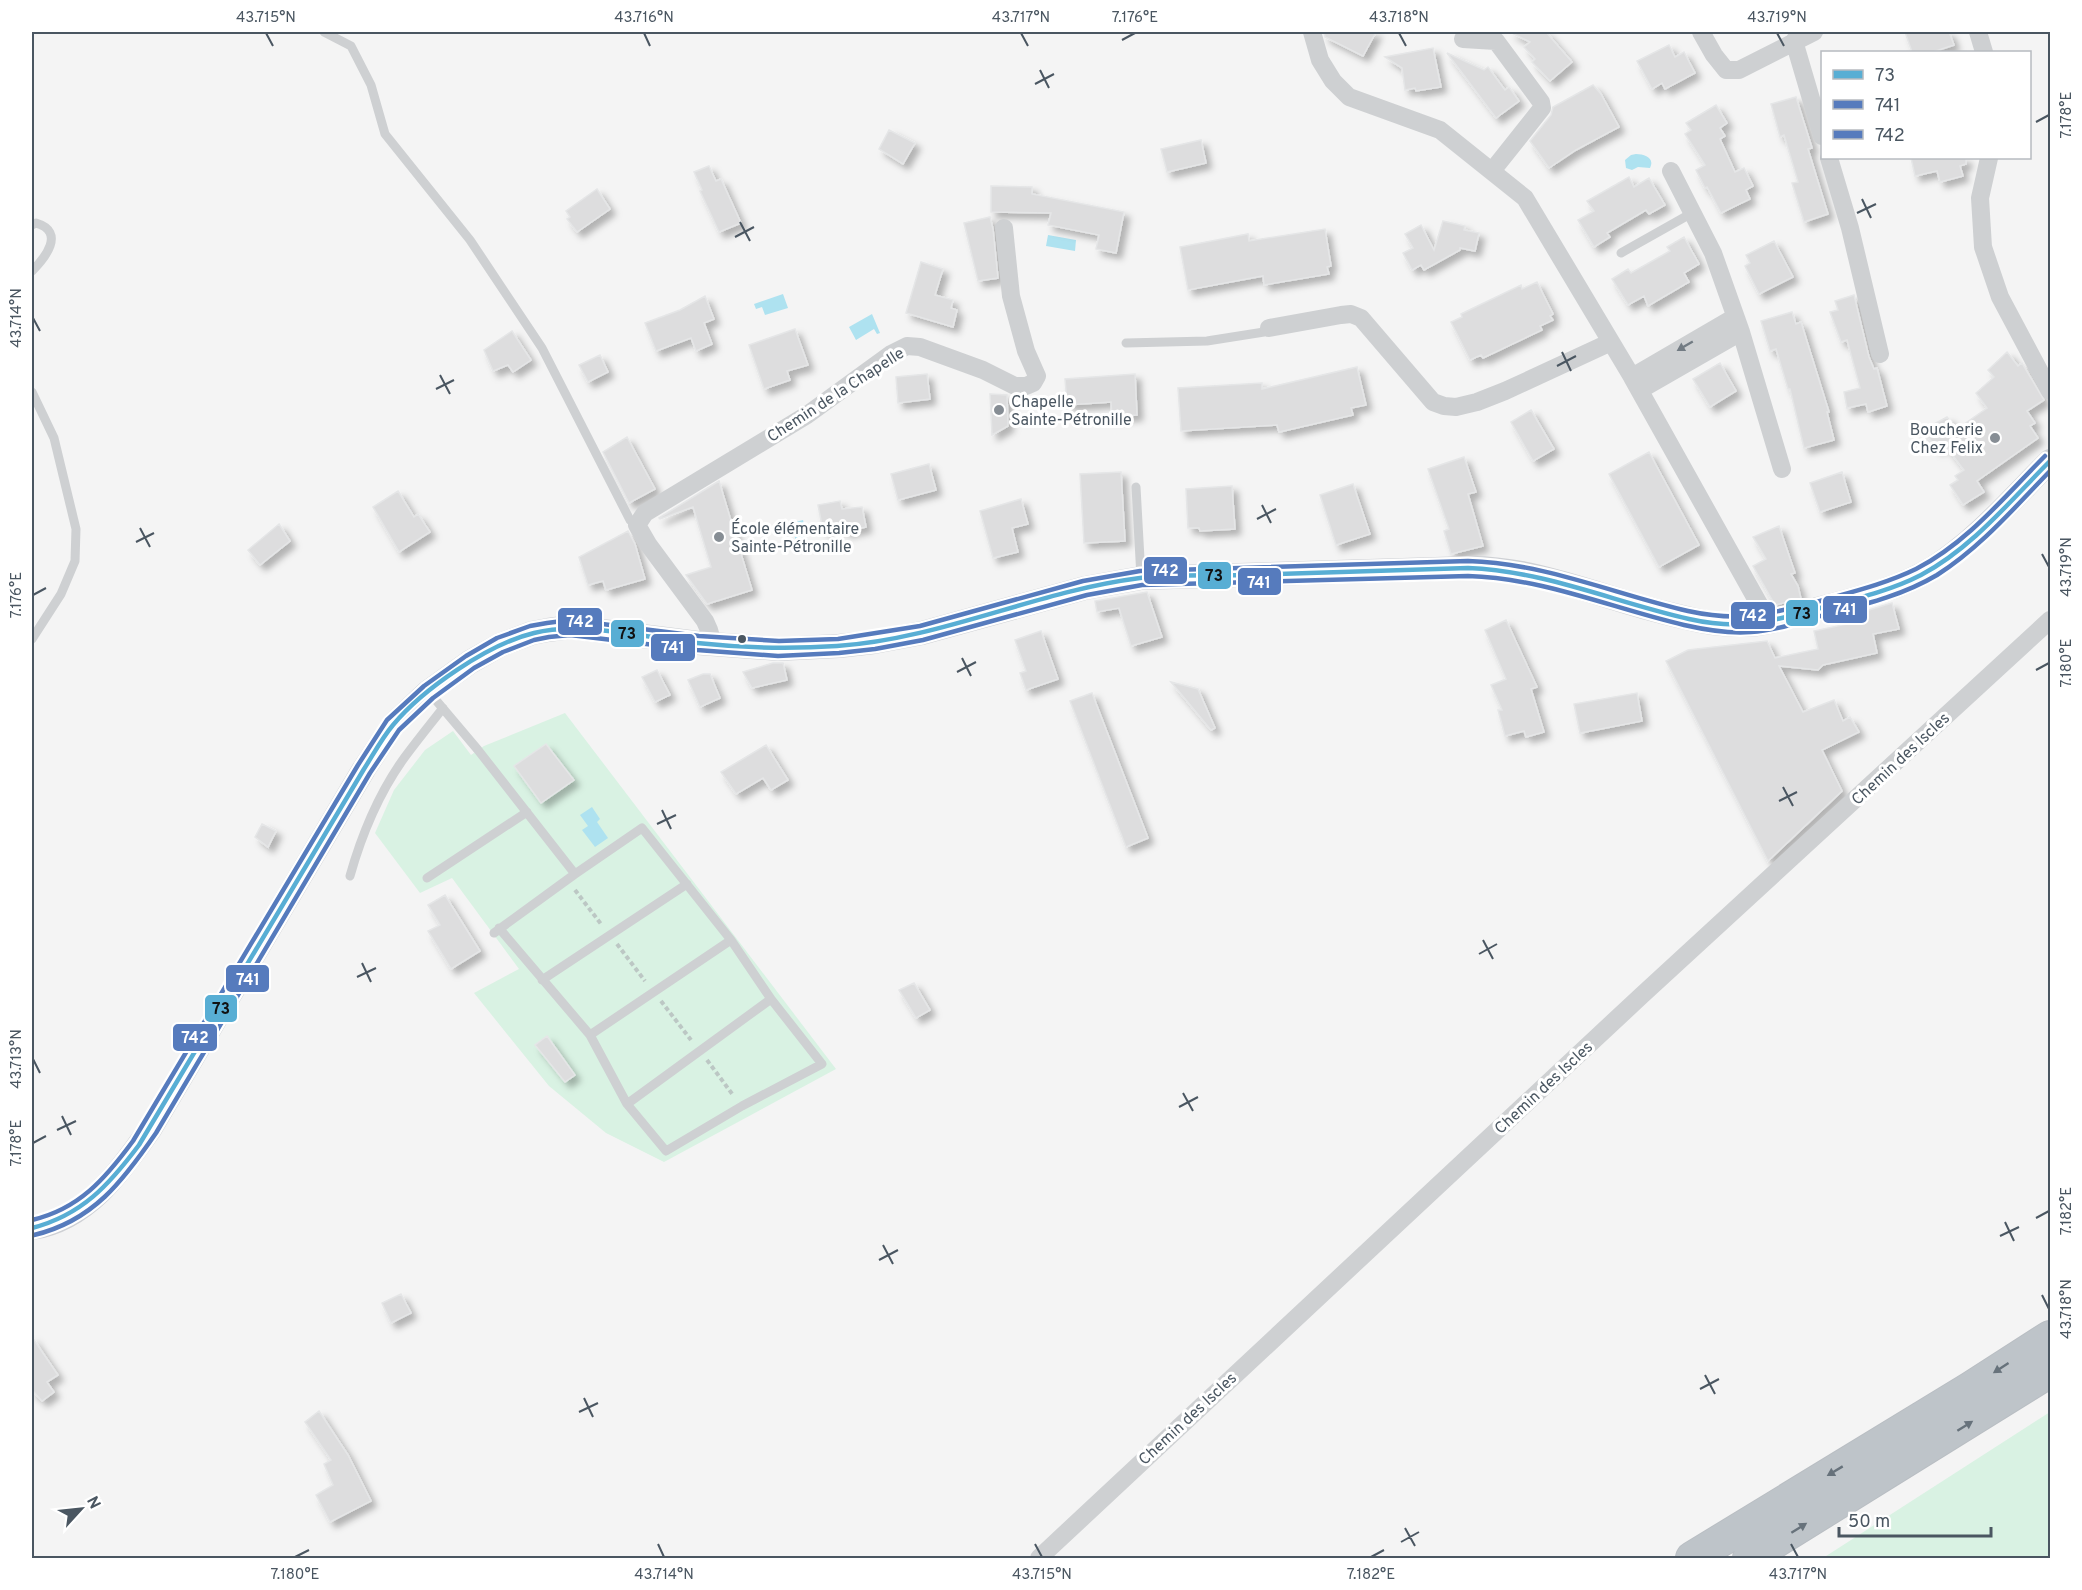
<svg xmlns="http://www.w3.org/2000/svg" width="2082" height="1590" font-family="Overpass,sans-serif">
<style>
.green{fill:#d9f2e3}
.water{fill:#aee2f0}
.building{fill:#ddddde;stroke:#e5e6e7;stroke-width:1.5;filter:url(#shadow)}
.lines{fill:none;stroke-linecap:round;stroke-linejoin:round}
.highway-casing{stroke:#b9bec3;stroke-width:34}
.path{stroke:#bcc7c4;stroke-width:4;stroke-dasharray:4.5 3;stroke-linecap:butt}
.lane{stroke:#ced0d2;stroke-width:9}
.street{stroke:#ced0d2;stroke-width:18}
.secondary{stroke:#ced0d4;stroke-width:24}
.highway{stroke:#bec4c9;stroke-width:32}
.bus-1-casing{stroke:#fff;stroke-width:9}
.bus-2-casing{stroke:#fff;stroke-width:9}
.bus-3-casing{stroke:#fff;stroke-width:9}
.bus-1{stroke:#58aed4;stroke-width:4.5}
.bus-2{stroke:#567bbd;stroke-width:4.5}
.bus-3{stroke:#567bbd;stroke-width:4.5}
.oneway{fill:#727b83}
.oneway2{fill:#67727b}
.ticks{fill:none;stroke:#4a5661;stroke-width:2}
.poi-dot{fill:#868d94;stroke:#fff;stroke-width:2}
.bus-dot{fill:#4a5661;stroke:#fff;stroke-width:2}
.labels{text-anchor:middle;stroke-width:6;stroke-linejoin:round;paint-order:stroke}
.street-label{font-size:16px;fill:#4a5661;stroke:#fff}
.poi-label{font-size:16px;fill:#4a5661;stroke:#fff;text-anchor:start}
.line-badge{stroke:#fff;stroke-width:2}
.badge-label{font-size:16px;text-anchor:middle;font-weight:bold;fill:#fff}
.pale-badge-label{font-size:16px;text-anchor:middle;font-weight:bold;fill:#111}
.neatline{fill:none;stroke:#4a5661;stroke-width:2}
.ticks-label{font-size:15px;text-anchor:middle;fill:#4a5661}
</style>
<defs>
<filter id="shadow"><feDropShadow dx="5.5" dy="5.5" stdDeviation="3" flood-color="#0004"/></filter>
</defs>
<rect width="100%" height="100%" fill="#f4f4f4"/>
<path class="green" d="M 565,713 L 836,1069 L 664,1162 L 606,1133 L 549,1086 L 474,993 L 519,969 L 452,878 L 420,893 L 375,833 L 394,790 L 425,750 L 453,731 L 471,755 L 484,746 Z
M 2050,1412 L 2050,1558 L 1823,1558 Z"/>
<path class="water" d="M 1636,154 C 1645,154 1655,158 1650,168 L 1638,167 L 1632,170 L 1626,168 L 1625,160 L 1631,155 Z
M 1048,235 L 1076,240 L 1075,251 L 1046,246 Z
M 783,294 L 788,308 L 765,315 L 762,307 L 756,309 L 754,304 Z
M 872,314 L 880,333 L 877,334 L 874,329 L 856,340 L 849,327 Z
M 803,520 L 810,551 L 798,553 L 792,523 Z
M 592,807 L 600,819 L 597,822 L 608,838 L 595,847 L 582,830 L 588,826 L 580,815 Z"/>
<path class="building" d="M 1324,32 L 1376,32 L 1363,56 L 1325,37 Z
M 1510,32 L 1546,32 L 1572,62 L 1550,81 L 1532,62 L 1535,59 L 1524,47 L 1530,42 Z
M 1905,32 L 1949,32 L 1954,45 L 1933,52 L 1912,52 Z
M 1669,45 L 1675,57 L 1684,52 L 1695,73 L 1665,89 L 1662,83 L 1652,89 L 1637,61 Z
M 1433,48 L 1441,87 L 1416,91 L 1415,88 L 1405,90 L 1402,68 L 1385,57 Z
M 1447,53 L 1484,70 L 1488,67 L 1505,90 L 1509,87 L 1519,101 L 1496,118 Z
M 1593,85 L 1601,94 L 1619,127 L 1576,150 L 1549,168 L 1530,141 L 1551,115 L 1553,107 Z
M 1796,97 L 1812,148 L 1808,149 L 1828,214 L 1804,222 L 1792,183 L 1798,182 L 1784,135 L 1780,137 L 1771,104 Z
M 1716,105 L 1727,123 L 1720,128 L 1725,136 L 1720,139 L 1735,172 L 1744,168 L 1753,186 L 1746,190 L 1750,199 L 1721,213 L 1707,187 L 1705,188 L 1696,170 L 1705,165 L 1685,134 L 1691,130 L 1686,123 Z
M 889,130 L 915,143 L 903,164 L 879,149 Z
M 1201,140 L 1206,163 L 1167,172 L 1161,149 Z
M 1911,158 L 1966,158 L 1966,164 L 1960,166 L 1963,176 L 1940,182 L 1937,171 L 1915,176 Z
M 709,166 L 716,181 L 721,179 L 741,223 L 719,232 L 700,191 L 702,190 L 694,172 Z
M 1629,177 L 1634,187 L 1649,178 L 1665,205 L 1649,214 L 1646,210 L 1607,233 L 1610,237 L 1594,247 L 1578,220 L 1594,211 L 1587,201 Z
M 991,186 L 1032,187 L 1032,194 L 1124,212 L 1116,253 L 1096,249 L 1099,235 L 1048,225 L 1051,213 L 991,212 Z
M 597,189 L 610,209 L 577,232 L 567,219 L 570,217 L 566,211 Z
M 990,217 L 993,229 L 998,278 L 978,281 L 964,223 Z
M 1443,221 L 1465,226 L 1464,230 L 1479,233 L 1475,251 L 1460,248 L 1460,250 L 1424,270 L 1421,265 L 1412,270 L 1403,253 L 1413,248 L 1405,234 L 1421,225 L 1434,250 Z
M 1325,229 L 1331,266 L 1327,267 L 1329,274 L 1264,285 L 1263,276 L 1188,290 L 1180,247 L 1248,234 L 1249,241 Z
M 1684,237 L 1699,264 L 1684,273 L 1689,282 L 1648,306 L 1644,296 L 1628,305 L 1612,279 L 1628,269 L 1631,273 L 1670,251 L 1667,247 Z
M 1774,241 L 1793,277 L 1759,294 L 1745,266 L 1750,263 L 1746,255 Z
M 921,262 L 943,269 L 935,295 L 953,300 L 951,308 L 957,310 L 953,327 L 906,313 Z
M 1537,282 L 1553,314 L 1550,316 L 1553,320 L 1540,326 L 1542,330 L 1483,358 L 1481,355 L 1470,360 L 1451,322 L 1462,317 L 1461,314 L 1521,285 L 1522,289 Z
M 1854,295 L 1869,357 L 1874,369 L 1877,368 L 1887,406 L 1868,412 L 1866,404 L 1847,408 L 1844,392 L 1860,388 L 1847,340 L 1841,342 L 1830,312 L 1838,310 L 1835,301 Z
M 705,296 L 714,319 L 704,323 L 712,344 L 696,351 L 691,338 L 656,351 L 645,323 L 680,310 Z
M 1792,312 L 1796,324 L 1801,322 L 1829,412 L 1827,412 L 1834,440 L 1804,448 L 1790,389 L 1788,389 L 1776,349 L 1770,351 L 1761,321 Z
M 795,329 L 808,365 L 787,371 L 790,380 L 764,389 L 749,345 Z
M 512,331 L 531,360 L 513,372 L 508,365 L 493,371 L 484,350 Z
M 2007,352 L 2018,366 L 2022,363 L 2044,400 L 2027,411 L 2035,423 L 2030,426 L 2038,438 L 1977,481 L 1984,492 L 1963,505 L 1950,485 L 1958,480 L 1955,476 L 1964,470 L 1944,444 L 1937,449 L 1923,430 L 1947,417 L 1957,429 L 1987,408 L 1976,393 L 1994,377 L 1988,370 Z
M 600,355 L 608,372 L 588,382 L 579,365 Z
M 1720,363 L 1736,391 L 1710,407 L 1693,379 Z
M 1357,367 L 1366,405 L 1351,408 L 1353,415 L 1279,432 L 1277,425 L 1181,431 L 1178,388 L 1262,383 L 1262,389 Z
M 927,374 L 930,399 L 898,403 L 896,377 Z
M 1135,374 L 1137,415 L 1112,417 L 1111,402 L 1067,405 L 1065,379 Z
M 990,394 L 1007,395 L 1008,426 L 992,435 Z
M 1531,410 L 1554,449 L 1533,461 L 1511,422 Z
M 627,437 L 655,489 L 629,503 L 603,452 Z
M 1649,452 L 1699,545 L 1659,567 L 1609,474 Z
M 1464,457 L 1476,492 L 1468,494 L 1483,546 L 1451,554 L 1444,531 L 1449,529 L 1428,469 Z
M 929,464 L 936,490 L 898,500 L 891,474 Z
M 1121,472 L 1125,541 L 1084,543 L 1080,474 Z
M 1842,472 L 1851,502 L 1820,512 L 1810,483 Z
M 719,481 L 752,590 L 707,604 L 686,575 L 711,567 L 693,507 L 660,519 L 659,518 Z
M 1353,484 L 1370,534 L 1336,545 L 1320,495 Z
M 1232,486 L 1235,529 L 1200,531 L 1199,528 L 1188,528 L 1186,489 Z
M 398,491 L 414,517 L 418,514 L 430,532 L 399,552 L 373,507 Z
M 1021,499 L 1028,524 L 1012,528 L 1018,552 L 993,558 L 980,511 Z
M 840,501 L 842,509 L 862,507 L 866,527 L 845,532 L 845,527 L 823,531 L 818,505 Z
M 279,524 L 290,541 L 260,565 L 248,550 Z
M 1779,526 L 1795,573 L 1791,574 L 1798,586 L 1801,599 L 1775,605 L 1753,566 L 1766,559 L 1753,537 Z
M 628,531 L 635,544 L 645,579 L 606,590 L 603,581 L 588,585 L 579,557 Z
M 1147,592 L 1162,637 L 1131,646 L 1119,608 L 1097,612 L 1095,601 Z
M 1892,603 L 1899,629 L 1873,634 L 1877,653 L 1823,665 L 1818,670 L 1779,666 L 1803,712 L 1834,700 L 1843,721 L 1850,717 L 1859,732 L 1822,750 L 1842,791 L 1768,861 L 1666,661 L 1688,650 L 1767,641 L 1775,658 L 1818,649 L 1814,631 L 1861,621 L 1859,613 Z
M 1506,620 L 1537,687 L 1531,689 L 1544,732 L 1526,737 L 1524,731 L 1505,736 L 1498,710 L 1502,710 L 1491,685 L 1506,679 L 1485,630 Z
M 1041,631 L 1058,679 L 1026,690 L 1020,673 L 1026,671 L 1015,640 Z
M 773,663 L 783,663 L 787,680 L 752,688 L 743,672 Z
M 657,670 L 670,695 L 655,702 L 642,677 Z
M 703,674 L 710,674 L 720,698 L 700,707 L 688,680 Z
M 1171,682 L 1198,689 L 1215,728 L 1211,730 Z
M 1092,693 L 1148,838 L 1126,847 L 1070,701 Z
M 1637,693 L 1642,721 L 1580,733 L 1574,704 Z
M 546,744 L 574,780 L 541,803 L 514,766 Z
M 766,745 L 788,780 L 771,790 L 763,778 L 736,794 L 721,772 Z
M 262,824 L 276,831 L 268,847 L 255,837 Z
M 445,895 L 480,951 L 451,969 L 428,931 L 440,925 L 428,905 Z
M 914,983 L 930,1010 L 916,1018 L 899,990 Z
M 547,1036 L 575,1075 L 565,1082 L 535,1045 Z
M 401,1294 L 411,1313 L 391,1323 L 382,1303 Z
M 32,1337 L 58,1375 L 47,1382 L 54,1392 L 42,1401 L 34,1392 L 32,1394 Z
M 319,1411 L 348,1455 L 371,1501 L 330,1522 L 316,1495 L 333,1485 L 324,1464 L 331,1460 L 305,1422 Z"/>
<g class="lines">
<g class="highway-casing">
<path id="highway" d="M 1692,1558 L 1969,1389 L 2050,1337
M 1749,1558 L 2050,1371"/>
</g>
<path class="path" d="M 575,890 L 601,924
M 617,944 L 645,981
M 661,1001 L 691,1040
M 707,1060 L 733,1095"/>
<path class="lane" d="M 324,32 L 351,46 L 371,85 L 385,134 L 470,240 L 542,348 L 630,520 L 637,525
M 32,225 L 36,223 C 66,232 45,258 32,271
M 1621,253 L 1692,213
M 1126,343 L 1207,341 L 1264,332 L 1269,328
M 32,392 L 54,438 L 76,529 L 75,561 L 61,594 L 32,639
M 1136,487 L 1141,577
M 429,692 L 478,750 L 575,874 L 494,933
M 350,876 C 361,837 379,794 402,761 C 415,743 429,726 443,708
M 427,878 L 527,812
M 499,928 L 590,1035 L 627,1104 L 771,999 L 731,940 L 642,828 L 575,874
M 542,980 L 687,884
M 590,1035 L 731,940
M 627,1104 L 666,1151 L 742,1106 L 822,1064 L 771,999"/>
<path class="street" d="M 1312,32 L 1320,60 L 1333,81 L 1349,97 L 1440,130 L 1525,198 L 1632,377 L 1769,622
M 1701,32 L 1714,55 L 1726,70 L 1739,70 L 1814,32
M 1978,32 L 1984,52
M 1463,39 L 1496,41 L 1541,102 L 1542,108 L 1492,171
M 1794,41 L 1822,136
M 1829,158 L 1850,228 L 1880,354
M 1989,158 L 1980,198 L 1983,247 L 2000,297 L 2050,391
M 1671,171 L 1713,253 L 1741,332 L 1782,469
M 1269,328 L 1341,315 L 1351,314 L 1361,318 L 1433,402 L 1444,406 L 1456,407 L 1477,402 L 1505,391 L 1611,342
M 1632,377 L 1735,317
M 1640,390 L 1741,332
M 713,644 L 709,630 L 705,621 L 648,544 L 637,525 L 645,513 L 807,415 L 891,354 L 907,346 L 920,347 L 983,370 L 1015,386 L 1026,386 L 1033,383 L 1037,376 L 1026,351 L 1011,296 L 1004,228
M 1039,1558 L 1641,996 L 2050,620"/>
<path class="secondary" d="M 32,1228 C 86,1220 121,1171 150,1129 L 364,769 L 393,725 L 428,692 L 470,662 L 500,645 L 532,633 L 548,630 L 570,627 L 698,643 L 779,649 L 839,646 L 874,642 L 922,633 L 1085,588 L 1141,578 L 1468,568 C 1532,567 1593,594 1654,610 C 1682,617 1713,626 1743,625 C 1767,625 1791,616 1814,610 C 1855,599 1897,590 1933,568 C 1977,540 2014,497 2050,461"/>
<use href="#highway" class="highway"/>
<g class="bus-1-casing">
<path id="bus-1" d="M 32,1228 C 82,1215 109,1185 139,1145 L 364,769 C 373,755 382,738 393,725 C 423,689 488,644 534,633 C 582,621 647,638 697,643 C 743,648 790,649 837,646 C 941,639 1037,591 1140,578 C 1174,574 1211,576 1245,575 C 1320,573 1394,570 1468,568 C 1545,571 1614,602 1689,619 C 1738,630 1766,623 1813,610 C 1850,600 1888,592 1921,575 C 1972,548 2010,501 2050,461"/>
</g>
<g class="bus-2-casing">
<path id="bus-2" d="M 34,1235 C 93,1221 123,1181 156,1133 L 370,773 L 399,730 L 433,698 L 474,668 L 503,652 L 534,640 L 549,637 L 570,635 L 697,650 L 778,656 L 839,653 L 875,649 L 923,640 L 1087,595 L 1142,585 L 1468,576 C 1543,578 1611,608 1684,625 C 1706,630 1728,634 1751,632 C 1774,631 1796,623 1817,617 C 1858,606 1900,597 1937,575 C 1980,548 2015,507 2050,471"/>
</g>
<g class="bus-3-casing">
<path id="bus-3" d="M 32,1220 C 79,1209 105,1179 133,1141 L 358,765 L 387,720 L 424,686 L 466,656 L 497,638 L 530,626 L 547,623 L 570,620 L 699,636 L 779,641 L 838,639 L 920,626 L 1083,581 L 1140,571 L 1468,561 C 1544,563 1614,594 1688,611 C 1738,622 1765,615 1813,603 C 1847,593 1883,585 1916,569 C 1967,543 2005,496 2045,456"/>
</g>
<use href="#bus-1" class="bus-1"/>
<use href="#bus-2" class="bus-2"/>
<use href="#bus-3" class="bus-3"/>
</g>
<defs><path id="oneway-solid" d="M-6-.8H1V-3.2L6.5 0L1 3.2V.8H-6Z" transform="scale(1.5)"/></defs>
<use class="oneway" href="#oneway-solid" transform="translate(1685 346) rotate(150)"/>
<g class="oneway2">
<use href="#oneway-solid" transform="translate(2001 1368) rotate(147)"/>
<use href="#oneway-solid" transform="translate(1965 1426) rotate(-32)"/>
<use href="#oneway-solid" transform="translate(1835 1471) rotate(149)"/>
<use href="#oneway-solid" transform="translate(1799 1528) rotate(-32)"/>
</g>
<path class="ticks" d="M 266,33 L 273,46M 644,33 L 650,46M 1021,33 L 1028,46M 1399,33 L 1406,46M 1777,33 L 1784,46M 1122,40 L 1135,33M 1040,70 L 1049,88M 1035,84 L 1054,74M 2036,122 L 2049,115M 1862,199 L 1871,218M 1857,213 L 1876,204M 740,222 L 750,241M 735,237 L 754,227M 33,318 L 40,331M 1562,352 L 1571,371M 1557,366 L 1576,356M 440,375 L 450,394M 436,389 L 454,380M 1262,505 L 1271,523M 1257,519 L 1276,509M 140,528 L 150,547M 136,542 L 154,533M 2042,554 L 2049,567M 33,595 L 46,588M 962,658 L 971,676M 2036,670 L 2049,663M 957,672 L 976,662M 1783,787 L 1793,806M 1779,801 L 1797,792M 662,810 L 671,829M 657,824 L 676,815M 1483,940 L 1493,959M 1479,954 L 1497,944M 362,963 L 371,982M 357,977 L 376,968M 33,1059 L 40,1073M 1183,1093 L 1193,1111M 1179,1107 L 1198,1097M 62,1116 L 71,1135M 57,1130 L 76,1121M 33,1143 L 46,1136M 2036,1218 L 2049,1211M 2005,1222 L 2014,1241M 2000,1236 L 2019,1227M 883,1245 L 893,1264M 879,1260 L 898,1250M 2042,1295 L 2049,1309M 1705,1375 L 1715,1394M 1700,1389 L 1719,1379M 584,1398 L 593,1417M 579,1412 L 598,1403M 1405,1528 L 1415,1546M 1401,1542 L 1419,1532M 658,1544 L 664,1557M 1035,1544 L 1042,1557M 1791,1544 L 1798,1557M 295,1557 L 309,1550M 1371,1557 L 1384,1550"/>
<g class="poi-dot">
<circle cx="999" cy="410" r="6"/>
<circle cx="1995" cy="438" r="6"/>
<circle cx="719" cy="537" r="6"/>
</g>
<circle class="bus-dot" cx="742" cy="639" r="5"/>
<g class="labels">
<g class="street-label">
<text transform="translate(835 394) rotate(-33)" y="6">Chemin de la Chapelle</text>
<text transform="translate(1900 758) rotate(-43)" y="6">Chemin des Iscles</text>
<text transform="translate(1543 1087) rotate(-43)" y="6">Chemin des Iscles</text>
<text transform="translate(1187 1418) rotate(-43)" y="6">Chemin des Iscles</text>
</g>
<g class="poi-label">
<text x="1011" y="407">Chapelle<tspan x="1011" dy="18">Sainte-Pétronille</tspan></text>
<text x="1983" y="435" text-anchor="end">Boucherie<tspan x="1983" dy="18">Chez Felix</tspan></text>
<text x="731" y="534">École élémentaire<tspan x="731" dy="18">Sainte-Pétronille</tspan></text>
</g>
</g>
<g class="line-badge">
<rect x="1143" y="556" width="45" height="29" rx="6" fill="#567bbd"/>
<rect x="1197" y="561" width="35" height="29" rx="6" fill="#58aed4"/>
<rect x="1237" y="567" width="45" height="29" rx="6" fill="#567bbd"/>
<rect x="1822" y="595" width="46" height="29" rx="6" fill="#567bbd"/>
<rect x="1785" y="599" width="34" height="28" rx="6" fill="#58aed4"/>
<rect x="1730" y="601" width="46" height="29" rx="6" fill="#567bbd"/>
<rect x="557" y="607" width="46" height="29" rx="6" fill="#567bbd"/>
<rect x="610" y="619" width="35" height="29" rx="6" fill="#58aed4"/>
<rect x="650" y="633" width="46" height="29" rx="6" fill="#567bbd"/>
<rect x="225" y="964" width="45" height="29" rx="6" fill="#567bbd"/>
<rect x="204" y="994" width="34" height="29" rx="6" fill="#58aed4"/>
<rect x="172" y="1023" width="46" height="29" rx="6" fill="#567bbd"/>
</g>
<g class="badge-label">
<text x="1165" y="576">742</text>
<text x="1259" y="588">741</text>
<text x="1845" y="615">741</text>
<text x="1753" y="621">742</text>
<text x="580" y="627">742</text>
<text x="673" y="653">741</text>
<text x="248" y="985">741</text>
<text x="195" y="1043">742</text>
</g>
<g class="pale-badge-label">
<text x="1214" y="581">73</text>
<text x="1802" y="619">73</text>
<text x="627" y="639">73</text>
<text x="221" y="1014">73</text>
</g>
<rect width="2082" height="1590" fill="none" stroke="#ffffff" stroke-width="66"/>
<rect x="1821" y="51" width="210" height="108" fill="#ffffff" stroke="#b7bbc0" stroke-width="1.5"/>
<rect x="1833" y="70" width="30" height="9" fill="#58aed4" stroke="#b7bbc0" stroke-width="1.5"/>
<text x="1875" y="81" font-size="18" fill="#4a5661">73</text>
<rect x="1833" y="100" width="30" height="9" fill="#567bbd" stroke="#b7bbc0" stroke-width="1.5"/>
<text x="1875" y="111" font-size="18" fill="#4a5661">741</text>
<rect x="1833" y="130" width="30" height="9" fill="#567bbd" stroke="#b7bbc0" stroke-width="1.5"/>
<text x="1875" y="141" font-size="18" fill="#4a5661">742</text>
<g transform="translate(81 1509) rotate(63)" stroke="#ffffff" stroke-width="4.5" paint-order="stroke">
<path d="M0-4.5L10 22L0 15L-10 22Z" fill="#4a5661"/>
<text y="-9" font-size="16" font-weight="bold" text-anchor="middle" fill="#4a5661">N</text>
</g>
<path d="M1839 1527v9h152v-9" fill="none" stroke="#4a5661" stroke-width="3"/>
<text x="1848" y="1527" font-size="18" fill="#4a5661" stroke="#ffffff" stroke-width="4.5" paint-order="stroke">50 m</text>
<rect x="33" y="33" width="2016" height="1524" class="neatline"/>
<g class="ticks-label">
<text x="266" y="22">43.715°N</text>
<text x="644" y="22">43.716°N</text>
<text x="1021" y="22">43.717°N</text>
<text x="1135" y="22">7.176°E</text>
<text x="1399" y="22">43.718°N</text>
<text x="1777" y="22">43.719°N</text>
<text transform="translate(2066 115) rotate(-90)" y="5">7.178°E</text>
<text transform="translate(16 318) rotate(-90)" y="5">43.714°N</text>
<text transform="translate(2066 567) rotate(-90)" y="5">43.719°N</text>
<text transform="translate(16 595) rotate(-90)" y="5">7.176°E</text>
<text transform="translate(2066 663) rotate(-90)" y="5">7.180°E</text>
<text transform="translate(16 1059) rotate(-90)" y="5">43.713°N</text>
<text transform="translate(16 1143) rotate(-90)" y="5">7.178°E</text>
<text transform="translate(2066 1211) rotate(-90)" y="5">7.182°E</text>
<text transform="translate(2066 1309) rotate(-90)" y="5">43.718°N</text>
<text x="295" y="1579">7.180°E</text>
<text x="664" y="1579">43.714°N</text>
<text x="1042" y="1579">43.715°N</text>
<text x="1371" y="1579">7.182°E</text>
<text x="1798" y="1579">43.717°N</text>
</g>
</svg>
